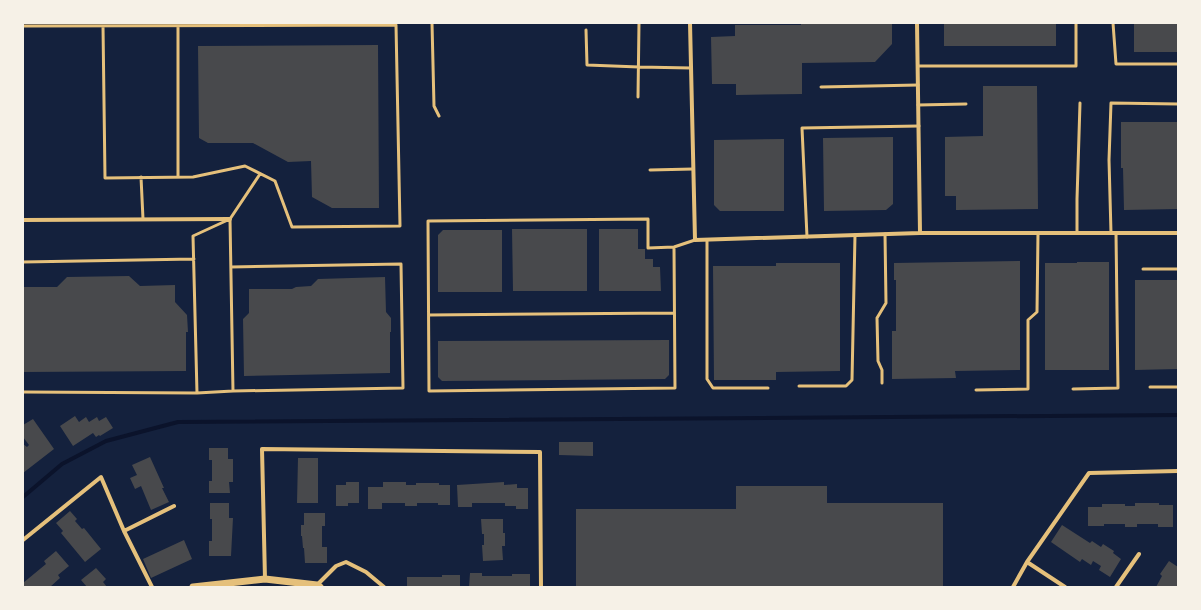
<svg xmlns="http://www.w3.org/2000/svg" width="1201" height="610" font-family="'DM Sans',sans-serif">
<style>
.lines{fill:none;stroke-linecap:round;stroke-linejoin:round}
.stream{stroke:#0b132b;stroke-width:4}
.building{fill:#48494c}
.service{stroke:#e5c07b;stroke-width:3}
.minor{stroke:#e5c07b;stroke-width:4}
.tertiary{stroke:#e5c07b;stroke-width:7}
</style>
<rect width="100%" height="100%" fill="#14213d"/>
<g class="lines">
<path class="stream" d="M 23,497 L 62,464 L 106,441 L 178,422 L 1178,415"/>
</g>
<path class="building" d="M 801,23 L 892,23 L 892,44 L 875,62 L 802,63 L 802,94 L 736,95 L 736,84 L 712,84 L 711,37 L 735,36 L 735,25 L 801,25 Z
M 944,23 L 1056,23 L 1056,46 L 944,46 Z
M 1134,23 L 1178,23 L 1178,52 L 1134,52 Z
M 378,45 L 379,208 L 332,208 L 312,197 L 311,161 L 288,162 L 253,143 L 208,143 L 199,138 L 198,46 Z
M 983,86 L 1037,86 L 1038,209 L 956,210 L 956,196 L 945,196 L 945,137 L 983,136 Z
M 1121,122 L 1178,122 L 1178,209 L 1124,210 L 1123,168 L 1121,168 Z
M 893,137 L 893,204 L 886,210 L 824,211 L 823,138 Z
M 784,139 L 784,211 L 720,211 L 714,205 L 714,140 Z
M 512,229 L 587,229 L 587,291 L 513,291 Z
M 599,229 L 638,229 L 638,249 L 645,249 L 645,259 L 653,259 L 653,267 L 660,267 L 661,291 L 599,291 Z
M 443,230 L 502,230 L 502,292 L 438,292 L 438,235 Z
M 1020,261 L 1020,370 L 955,371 L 956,378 L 892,379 L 892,331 L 896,331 L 896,280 L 894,280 L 894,263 Z
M 1077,262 L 1109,262 L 1109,370 L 1045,370 L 1045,263 L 1077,263 Z
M 776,263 L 840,263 L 840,371 L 776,372 L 776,380 L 714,380 L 713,266 L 776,266 Z
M 129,276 L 140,286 L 175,285 L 175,302 L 187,315 L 188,332 L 186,332 L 186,371 L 23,372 L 23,287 L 57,287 L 67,277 Z
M 385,277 L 386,312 L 391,318 L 391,332 L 390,332 L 390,373 L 244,376 L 243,319 L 249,313 L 249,289 L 292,289 L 296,287 L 311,286 L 318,279 Z
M 1135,280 L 1178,280 L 1178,369 L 1135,370 Z
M 669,340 L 669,375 L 665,379 L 442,381 L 438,377 L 438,341 Z
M 75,416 L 79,422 L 86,417 L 89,422 L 97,417 L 99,421 L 106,417 L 113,428 L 100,436 L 99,435 L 96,437 L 93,433 L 73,446 L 60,426 Z
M 33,419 L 54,449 L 23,473 L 23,444 L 27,447 L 29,445 L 23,437 L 23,425 Z
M 559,442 L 593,442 L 593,456 L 559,455 Z
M 209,448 L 228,448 L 228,459 L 233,459 L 233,482 L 229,482 L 230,493 L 209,493 L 209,481 L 212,481 L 212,460 L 209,460 Z
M 150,457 L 164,488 L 162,488 L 169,502 L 151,510 L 141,486 L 135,489 L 130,478 L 137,475 L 132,465 Z
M 298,458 L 318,458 L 318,503 L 297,503 Z
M 346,482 L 359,482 L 359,503 L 348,503 L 348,506 L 336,506 L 336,485 L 346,485 Z
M 383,482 L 406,482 L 406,485 L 416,485 L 416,483 L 439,483 L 439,485 L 450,485 L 450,505 L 438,505 L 438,503 L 417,503 L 417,506 L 405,506 L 405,503 L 382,503 L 382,509 L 368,509 L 368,487 L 383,487 Z
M 504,482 L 504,485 L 517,484 L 517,488 L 528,488 L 528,509 L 516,509 L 516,506 L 505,506 L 505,503 L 472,503 L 472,507 L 458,507 L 457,485 Z
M 736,486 L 827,486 L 827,503 L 943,503 L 943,587 L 576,587 L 576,509 L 736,509 Z
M 210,503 L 229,503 L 229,518 L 233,518 L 231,556 L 209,556 L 209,541 L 212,541 L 212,519 L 210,519 Z
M 1135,503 L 1159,503 L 1159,505 L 1173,505 L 1173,527 L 1158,527 L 1158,524 L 1137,524 L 1137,527 L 1125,527 L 1125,524 L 1104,524 L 1104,526 L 1088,526 L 1088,507 L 1102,507 L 1102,504 L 1125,504 L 1125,506 L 1135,506 Z
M 70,511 L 77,519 L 75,521 L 82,529 L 84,528 L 101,549 L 85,562 L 61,533 L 63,531 L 56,523 Z
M 304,513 L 325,513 L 325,526 L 322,526 L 322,547 L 327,547 L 327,563 L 305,563 L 304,548 L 303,548 L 302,536 L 301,536 L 301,525 L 304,525 Z
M 481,519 L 503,519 L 503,533 L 505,533 L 505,546 L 502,546 L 503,560 L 483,561 L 482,545 L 484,545 L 484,534 L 482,534 Z
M 1062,525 L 1090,543 L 1092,541 L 1101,547 L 1103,544 L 1114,551 L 1113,553 L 1121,559 L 1110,577 L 1099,570 L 1101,566 L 1093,561 L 1091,565 L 1082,559 L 1080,562 L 1051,542 Z
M 184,540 L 192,559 L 151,578 L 143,559 Z
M 56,551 L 69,566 L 58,575 L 60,578 L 50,587 L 23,587 L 23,583 L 46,564 L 44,561 Z
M 1169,561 L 1178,567 L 1178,587 L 1156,587 L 1162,576 L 1160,574 Z
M 96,568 L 106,579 L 103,582 L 107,587 L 87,587 L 81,580 Z
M 470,573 L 482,573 L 482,576 L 512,576 L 512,574 L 530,574 L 530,587 L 469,587 Z
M 442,575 L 460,575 L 460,587 L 407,587 L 407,577 L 442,577 Z"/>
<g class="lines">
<path class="service" d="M 432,23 L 434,106 L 439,116
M 1113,23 L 1116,64 L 1178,64
M 23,26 C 147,26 271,25 396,25 L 400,226 L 292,227 L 275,181 L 245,166 L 193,177 L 105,178 L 103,26
M 586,30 L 587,65 L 639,67 L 691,68
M 918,66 L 1076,66 L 1076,23
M 821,87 L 918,85
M 638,97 L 639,23
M 918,105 L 966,104
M 650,170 L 693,169
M 141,177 L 143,219
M 178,177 L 178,26
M 230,219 L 233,391 L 403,388 L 401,264 L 231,267
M 1077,233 L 1077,199 L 1080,103
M 1111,233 L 1109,160 L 1111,103 L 1178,104
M 807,237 L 802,128 L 919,126
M 707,240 L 707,379 L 713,388 L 768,388
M 674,247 L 675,388 L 429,391 L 428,221 L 648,219 L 648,248 L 674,247 L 695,240
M 23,262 L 194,259
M 1143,269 L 1178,269
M 429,315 L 674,313
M 882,383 L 882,370 L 878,361 L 877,318 L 886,303 L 885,234
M 799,386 L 846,386 L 852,380 L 855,235
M 1150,387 L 1178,387
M 1073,389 L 1118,388 L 1116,233
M 976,390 L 1028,389 L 1028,320 L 1037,312 L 1038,233
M 23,392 L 197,393 L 193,236 L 230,219 L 260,174
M 197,393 L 233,391"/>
<path class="minor" d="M 690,23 L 695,240 L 920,233 L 1178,233
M 917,23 L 920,233
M 23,220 L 230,219
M 124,531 L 174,506
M 23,540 L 101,477 L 124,531 L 152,587
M 1027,562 L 1065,587
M 265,579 L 262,449 L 540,452 L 541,587
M 317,585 L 336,566 L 346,562 L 366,572 L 384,587
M 1013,587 L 1027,562 L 1089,473 L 1178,471
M 1116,587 L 1139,554"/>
<path class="tertiary" d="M 193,587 L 265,579 L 317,585 L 320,587"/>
</g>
<rect width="1201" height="610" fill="none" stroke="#f6f1e7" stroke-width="48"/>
</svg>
